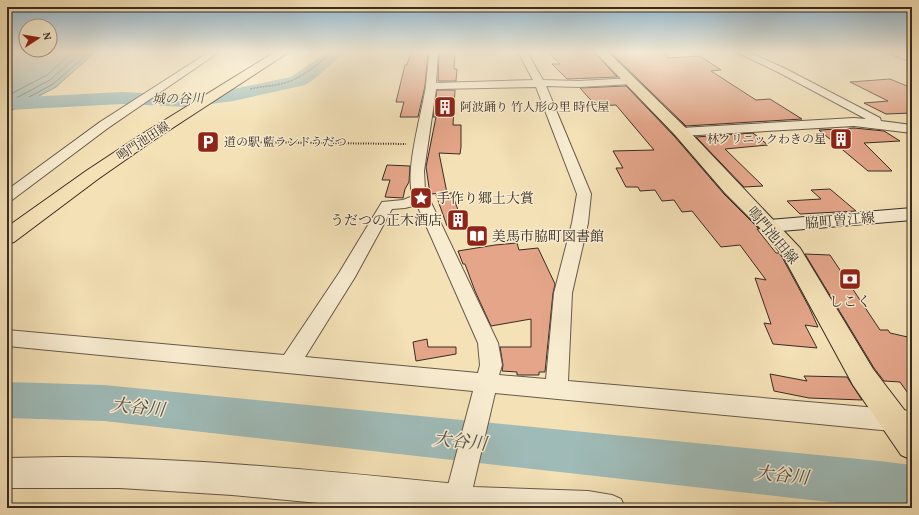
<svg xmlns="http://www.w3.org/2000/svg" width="919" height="515" font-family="'Gentium Book Plus','Noto Serif JP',serif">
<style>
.water{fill:#9fbbb8;stroke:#75827d}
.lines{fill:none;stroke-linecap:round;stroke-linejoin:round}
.shore{stroke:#6b746e;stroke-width:1}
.river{fill:#9fbbb8;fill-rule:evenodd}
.building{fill:#e4a589;stroke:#372c25}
.minor-casing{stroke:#665949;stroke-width:2}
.tertiary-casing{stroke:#665949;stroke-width:2}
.secondary-casing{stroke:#372c25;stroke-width:2}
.primary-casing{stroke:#372c25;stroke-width:2}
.path-far1{stroke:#372c25;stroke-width:1.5;stroke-dasharray:0.5 1;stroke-linecap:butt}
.path{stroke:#372c25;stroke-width:2;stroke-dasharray:1 1.5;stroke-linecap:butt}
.minor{fill:#f8ecd0;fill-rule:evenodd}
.tertiary{fill:#f8ecd0;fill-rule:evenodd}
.secondary{fill:#f8ecd0;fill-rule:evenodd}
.primary{fill:#f4e1b6;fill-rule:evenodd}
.labels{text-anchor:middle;stroke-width:3;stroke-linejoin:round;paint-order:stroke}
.far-poi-label{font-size:12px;fill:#372c25;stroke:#f8ecd0;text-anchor:start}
.far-street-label{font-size:12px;fill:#372c25;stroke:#f8ecd0}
.far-water-label{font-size:13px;font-style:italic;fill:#51504a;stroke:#f8ecd0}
.poi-label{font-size:14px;fill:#372c25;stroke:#f8ecd0;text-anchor:start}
.street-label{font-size:14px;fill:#372c25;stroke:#f8ecd0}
.near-water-label{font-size:18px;font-style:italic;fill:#51504a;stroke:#f8ecd0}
</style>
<rect width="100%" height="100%" fill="#f4e1b6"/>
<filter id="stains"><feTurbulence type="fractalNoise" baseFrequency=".005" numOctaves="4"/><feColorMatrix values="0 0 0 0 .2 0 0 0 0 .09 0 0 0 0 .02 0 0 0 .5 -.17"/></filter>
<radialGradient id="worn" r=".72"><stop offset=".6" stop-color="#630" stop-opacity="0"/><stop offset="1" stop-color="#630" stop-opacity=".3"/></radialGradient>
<path class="water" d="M 7,52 L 95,52 L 56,87 L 7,113 Z"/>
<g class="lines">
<path class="shore" d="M 7,96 L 47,75 L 73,52
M 7,103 L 50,80 L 82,52
M 7,109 L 53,84 L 90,52"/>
<path class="river" d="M 327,52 L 345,52 L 314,79 L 305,85 L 233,101 L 188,107 L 122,104 L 7,110 L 7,98 L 122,92 L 188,95 L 233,89 L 291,77 Z
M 7,382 L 104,385 L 879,461 L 912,465 L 912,508 L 882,508 L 104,421 L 7,418 Z"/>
</g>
<path class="building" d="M 411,52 L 428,52 L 425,86 L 418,117 L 400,117 L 404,102 L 396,102 L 405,65 L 407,65 Z
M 439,52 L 455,54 L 454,69 L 457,69 L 456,81 L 438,81 Z
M 548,52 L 594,52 L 617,77 L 567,79 L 552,64 L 560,64 Z
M 610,52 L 667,52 L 667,58 L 700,56 L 721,70 L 711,71 L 756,100 L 770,99 L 802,119 L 686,126 Z
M 890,79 L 912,88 L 912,113 L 886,114 L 864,103 L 888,101 L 850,82 Z
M 626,86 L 674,136 L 724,194 L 759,229 L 757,229 L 776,253 L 779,253 L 782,257 L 809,307 L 818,327 L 805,325 L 817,348 L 773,344 L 764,323 L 771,324 L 755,278 L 766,280 L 740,245 L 721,247 L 692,211 L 682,212 L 674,200 L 662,201 L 655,190 L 640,191 L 638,187 L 626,187 L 616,168 L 623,168 L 613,151 L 654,150 L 616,105 L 596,106 L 580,88 Z
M 437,90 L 455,90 L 453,125 L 461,125 L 461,147 L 460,154 L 439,153 L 447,193 L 430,194 L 426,167 L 436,117 L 433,117 Z
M 854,128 L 884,131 L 900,141 L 864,143 L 892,171 L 868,171 L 819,130 Z
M 753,133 L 768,145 L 725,149 L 763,186 L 744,187 L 696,137 Z
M 387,165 L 410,166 L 409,182 L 405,189 L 403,198 L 385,197 L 390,180 L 382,180 Z
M 830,189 L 856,211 L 800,214 L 787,201 L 821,199 L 811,190 Z
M 452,193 L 463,224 L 447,226 L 436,195 Z
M 517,243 L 519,250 L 538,248 L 555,284 L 553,293 L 545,372 L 539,372 L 539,375 L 517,375 L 517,372 L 502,371 L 503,365 L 500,347 L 531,347 L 531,319 L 491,326 L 475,291 L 465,264 L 463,264 L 458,251 L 495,245 Z
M 805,254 L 830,255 L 880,330 L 888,330 L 890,333 L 912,338 L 912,399 L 900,382 L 884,381 L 874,368 Z
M 427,339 L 428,347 L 456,347 L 456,354 L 416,361 L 413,342 Z
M 770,374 L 807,381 L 804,376 L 847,377 L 862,400 L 809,398 L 774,391 Z"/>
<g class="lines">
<g class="minor-casing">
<path id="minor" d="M 209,52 L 219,52 L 108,128 L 12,200 L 7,201 L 7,190 L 100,122 Z
M 430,52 L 438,52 L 436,83 L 533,80 L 518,52 L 527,52 L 543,80 L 579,81 L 632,78 L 637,81 L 632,84 L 579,87 L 546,86 L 591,194 L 588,223 L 572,293 L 568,381 L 912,411 L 912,433 L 495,393 L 473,487 L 588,491 L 612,495 L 621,499 L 625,508 L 442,508 L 473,391 L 7,346 L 7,330 L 284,355 L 339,273 L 382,202 L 403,200 L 413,196 C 404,174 422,112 426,86 C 427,75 428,63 430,52 ZM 536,87 L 577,194 L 572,223 L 554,293 L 546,379 L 499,375 L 502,365 L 498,343 L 425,190 L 424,171 L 436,89 ZM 417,205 L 478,343 L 480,365 L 478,373 L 305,357 L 355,277 L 392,209 L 405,208 Z
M 736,52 L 748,52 L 784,68 L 880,118 L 881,121 L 912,125 L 912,133 L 854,126 L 681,136 L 677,135 L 675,132 L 677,129 L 681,128 L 854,118 L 866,119 L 778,72 Z
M 890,52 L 902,52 L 912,56 L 912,62 L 891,54 Z"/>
</g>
<g class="tertiary-casing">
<path id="tertiary" d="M 63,457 C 195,458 326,471 457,484 L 469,488 L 473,500 L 470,508 L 373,508 L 232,495 L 120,488 L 7,488 L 7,458 Z"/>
</g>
<g class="secondary-casing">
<path id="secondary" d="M 912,208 L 912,220 L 769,232 L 762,230 L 759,226 L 762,222 L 769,220 Z"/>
</g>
<g class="primary-casing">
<path id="primary" d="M 275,52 L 289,52 L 151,142 L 98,179 L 14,242 L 7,244 L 7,227 L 86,171 L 139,136 Z
M 595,52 L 608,52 L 687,129 L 800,248 L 873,369 L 912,420 L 912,460 L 901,455 L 853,385 L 783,256 L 762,230 L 725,193 L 675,135 Z"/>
</g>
<path class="path-far1" d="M 250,89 C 263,86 278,86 290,81 C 306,75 319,63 332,52"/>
<path class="path" d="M 238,142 L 406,144"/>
<use href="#minor" class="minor"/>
<use href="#tertiary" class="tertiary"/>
<use href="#secondary" class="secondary"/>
<use href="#primary" class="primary"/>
</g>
<linearGradient id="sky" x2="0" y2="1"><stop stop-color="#8bb7d5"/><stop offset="0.42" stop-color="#faf2de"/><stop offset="1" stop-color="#faf2de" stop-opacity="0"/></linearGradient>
<rect width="919" height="124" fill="url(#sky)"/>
<defs>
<g id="building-square" transform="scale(1.15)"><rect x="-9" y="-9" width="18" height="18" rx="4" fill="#8f2418" stroke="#f8ecd0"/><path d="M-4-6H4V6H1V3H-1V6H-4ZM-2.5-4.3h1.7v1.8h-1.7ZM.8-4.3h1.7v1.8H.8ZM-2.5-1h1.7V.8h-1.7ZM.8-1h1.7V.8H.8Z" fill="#fff"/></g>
<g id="parking-square" transform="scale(1.15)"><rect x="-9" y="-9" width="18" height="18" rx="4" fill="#8f2418" stroke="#f8ecd0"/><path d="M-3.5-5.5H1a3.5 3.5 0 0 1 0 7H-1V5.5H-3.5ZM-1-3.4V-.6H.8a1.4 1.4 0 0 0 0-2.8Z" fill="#fff"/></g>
<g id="sight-square" transform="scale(1.15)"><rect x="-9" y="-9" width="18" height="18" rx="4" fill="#8f2418" stroke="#f8ecd0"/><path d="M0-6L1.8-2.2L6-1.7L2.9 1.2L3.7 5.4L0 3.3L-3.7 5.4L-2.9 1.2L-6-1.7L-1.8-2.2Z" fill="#fff"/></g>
<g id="library-square" transform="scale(1.15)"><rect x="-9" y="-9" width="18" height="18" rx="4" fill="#8f2418" stroke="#f8ecd0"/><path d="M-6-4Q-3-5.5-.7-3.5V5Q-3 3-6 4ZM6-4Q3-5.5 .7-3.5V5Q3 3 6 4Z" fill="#fff"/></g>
<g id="bank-square" transform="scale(1.15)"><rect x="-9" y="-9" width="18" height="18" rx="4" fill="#8f2418" stroke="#f8ecd0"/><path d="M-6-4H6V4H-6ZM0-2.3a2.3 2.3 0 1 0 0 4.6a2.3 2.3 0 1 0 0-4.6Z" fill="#fff"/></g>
</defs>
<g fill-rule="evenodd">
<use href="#building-square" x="445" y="107"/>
<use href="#building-square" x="841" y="139"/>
<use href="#parking-square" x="208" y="142"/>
<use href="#sight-square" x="421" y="198"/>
<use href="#building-square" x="458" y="220"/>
<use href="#library-square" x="477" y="236"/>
<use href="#bank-square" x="850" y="279"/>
</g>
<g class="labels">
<g class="far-poi-label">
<text x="460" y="111">阿波踊り 竹人形の里 時代屋</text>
<text x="826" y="143" text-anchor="end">林クリニックわきの星</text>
<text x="224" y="146">道の駅 藍ランドうだつ</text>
</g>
<g class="far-street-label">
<text transform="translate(143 141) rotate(-33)" y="4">鳴門池田線</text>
</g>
<g class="far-water-label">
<text transform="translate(178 98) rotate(-1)" y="5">城の谷川</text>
</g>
<g class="poi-label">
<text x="436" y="203">手作り郷土大賞</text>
<text x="442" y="225" text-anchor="end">うだつの正木酒店</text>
<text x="492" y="241">美馬市脇町図書館</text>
<text x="850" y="306" text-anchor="middle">しこく</text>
</g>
<g class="street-label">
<text transform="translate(840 220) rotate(-5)" y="5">脇町曽江線</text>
<text transform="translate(773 235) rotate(50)" y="5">鳴門池田線</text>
</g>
<g class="near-water-label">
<text transform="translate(138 407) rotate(6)" y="6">大谷川</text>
<text transform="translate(460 441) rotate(6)" y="6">大谷川</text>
<text transform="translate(782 475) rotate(6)" y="6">大谷川</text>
</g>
</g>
<rect width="919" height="515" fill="none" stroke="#f4e1b6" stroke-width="24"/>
<rect x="8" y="8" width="903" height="499" fill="none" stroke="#372c25" stroke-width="2"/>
<rect x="12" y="12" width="895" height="491" fill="none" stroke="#372c25"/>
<g transform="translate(38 38) rotate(78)"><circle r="19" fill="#f8ecd0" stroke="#ab9f8c"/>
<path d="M0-3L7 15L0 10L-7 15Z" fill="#8f2418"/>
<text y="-6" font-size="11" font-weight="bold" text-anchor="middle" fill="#372c25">N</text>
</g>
<rect width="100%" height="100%" filter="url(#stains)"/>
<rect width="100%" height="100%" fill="url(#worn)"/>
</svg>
